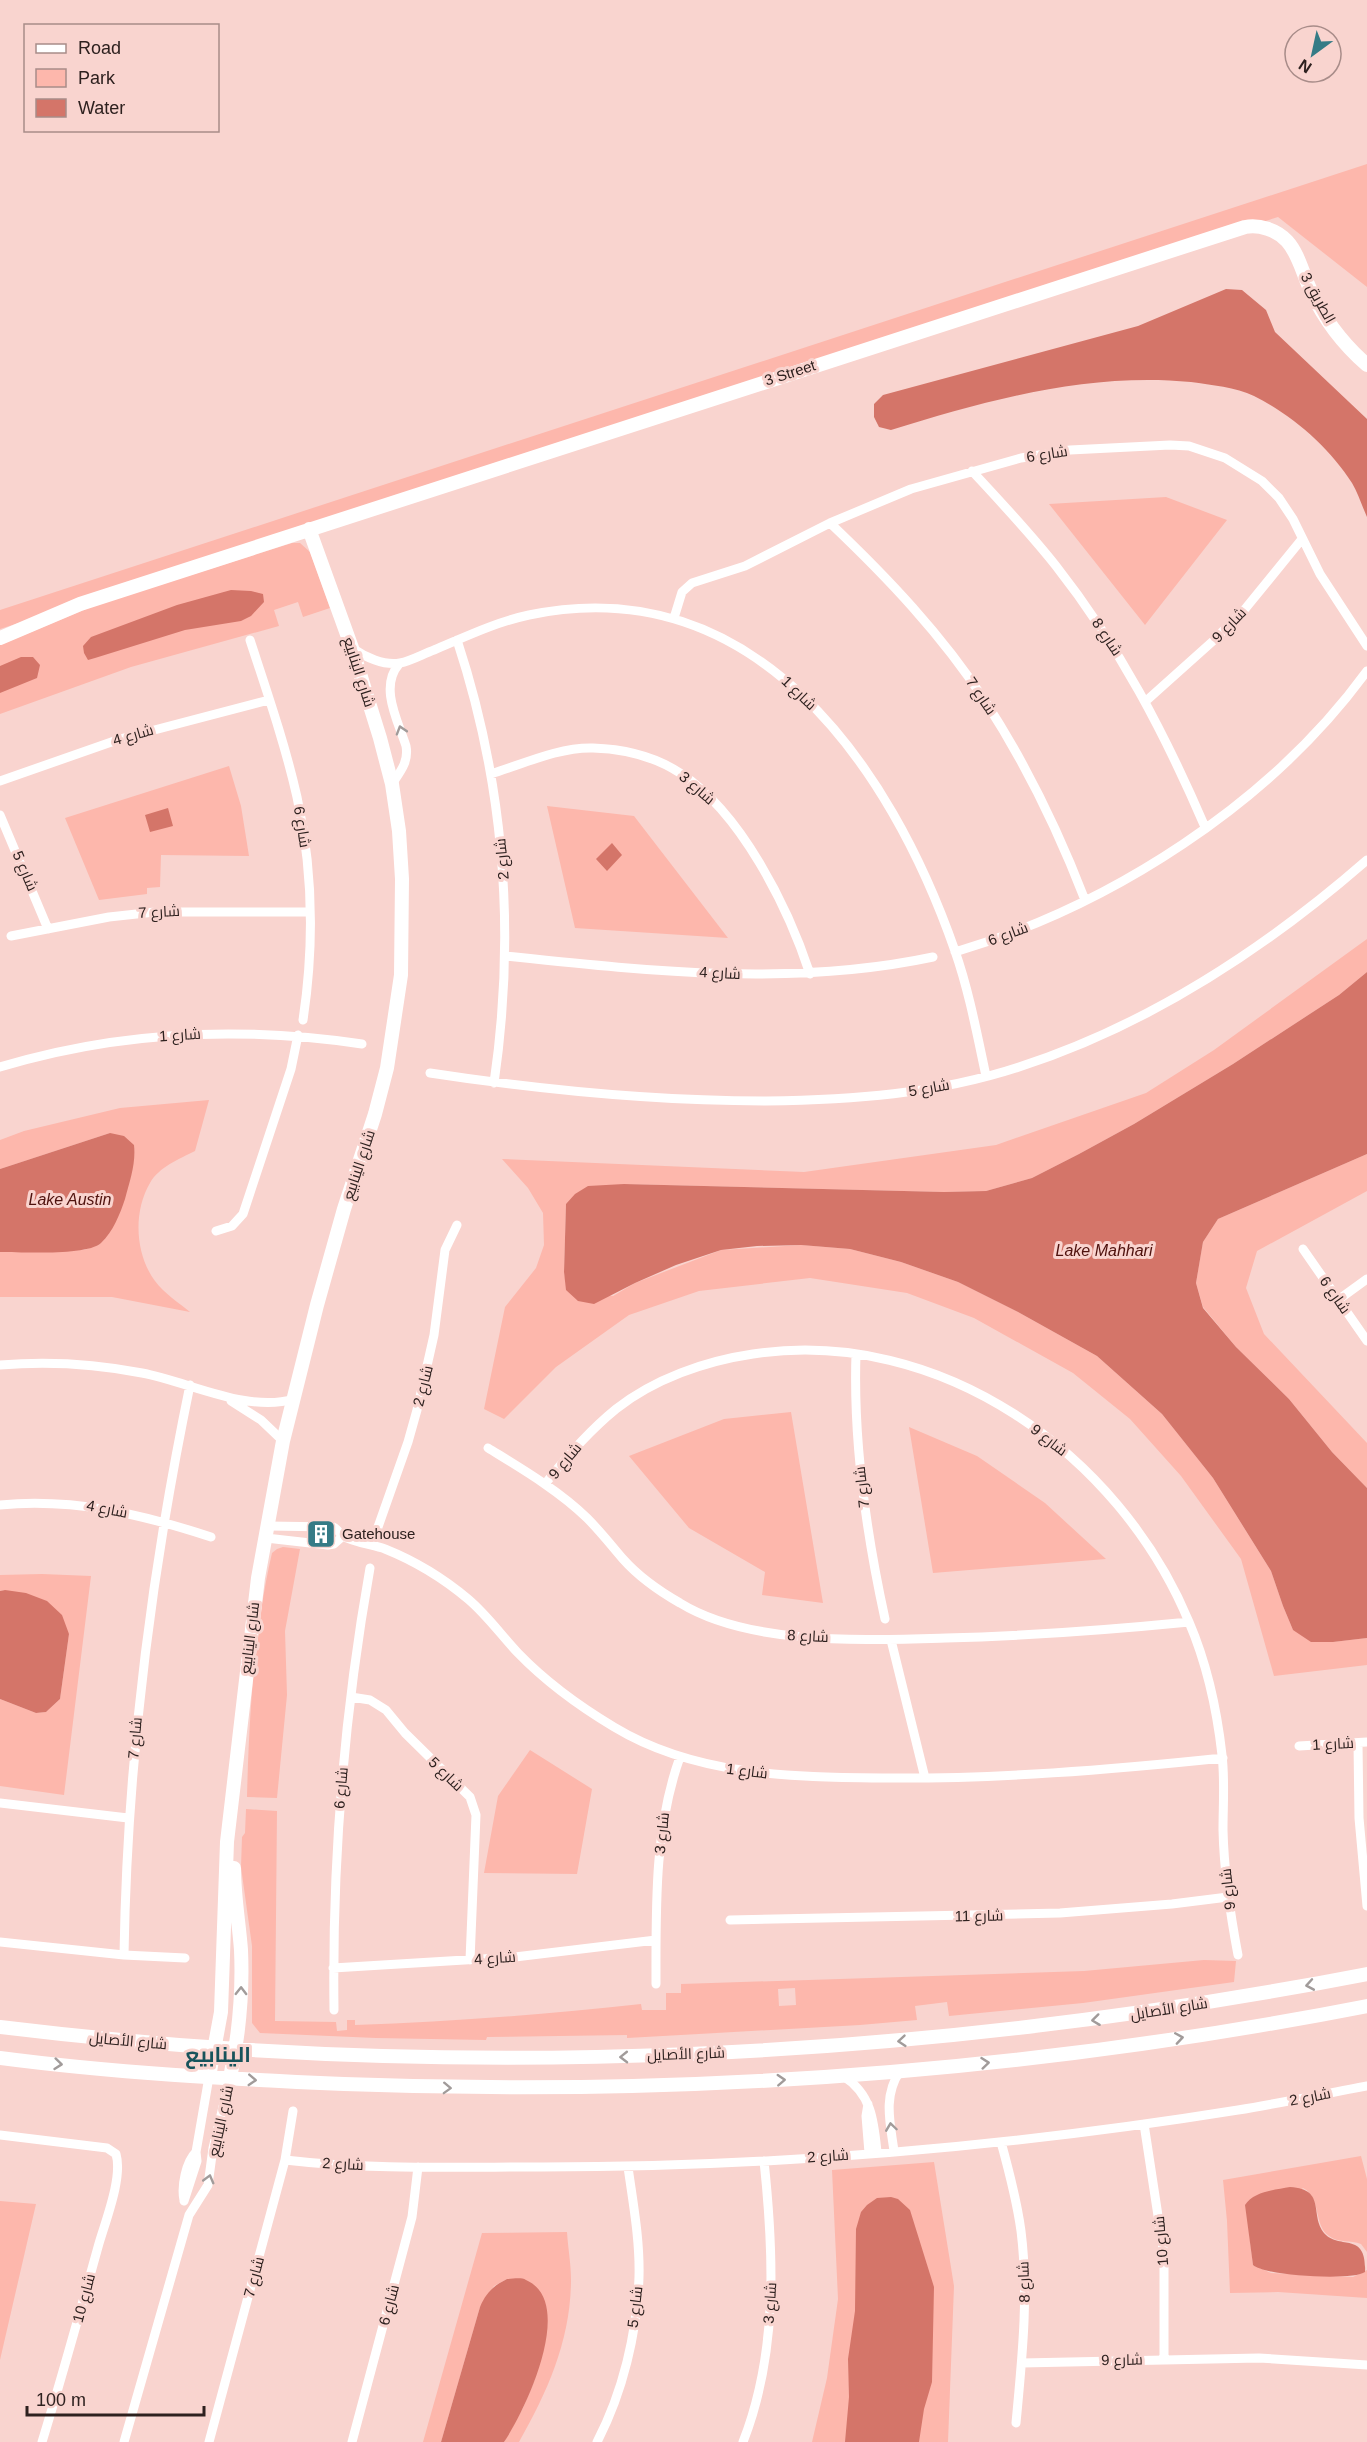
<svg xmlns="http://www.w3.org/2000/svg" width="1367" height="2442" font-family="Helvetica,Cairo,sans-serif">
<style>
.green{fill:#fdb7ac;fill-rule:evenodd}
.water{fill:#d47569}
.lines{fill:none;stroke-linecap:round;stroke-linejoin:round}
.street{stroke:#fff;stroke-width:9}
.secondary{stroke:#fff;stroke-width:14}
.oneway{stroke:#a19b9a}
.labels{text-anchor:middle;stroke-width:6;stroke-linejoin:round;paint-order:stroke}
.street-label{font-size:15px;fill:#2e211f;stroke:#f9d4cf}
.poi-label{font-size:15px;fill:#2e211f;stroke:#f9d4cf;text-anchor:start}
.water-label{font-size:16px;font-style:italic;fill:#4f120e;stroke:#f9d4cf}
.district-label{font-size:21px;font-weight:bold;fill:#18535b;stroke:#f9d4cf}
</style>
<rect width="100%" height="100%" fill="#f9d4cf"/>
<path class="green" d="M 1367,164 L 1367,287 L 1278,217 L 0,629 L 0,610 Z
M 1166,497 L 1227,520 L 1145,625 L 1049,504 Z
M 292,543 L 300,543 L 310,552 L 330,608 L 303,617 L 298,602 L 274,610 L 279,626 L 131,667 L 0,714 L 0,645 L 96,605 Z
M 229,766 L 241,806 L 249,856 L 161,855 L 160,887 L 147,888 L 147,894 L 99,900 L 65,818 Z
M 547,806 L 634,816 L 728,938 L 575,928 Z
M 1367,939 L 1367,972 L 1339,995 L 1233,1064 L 1134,1124 L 1079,1154 L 1032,1178 L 986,1191 L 944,1192 L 624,1184 L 566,1204 L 564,1272 L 567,1290 L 613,1296 L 635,1283 L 721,1250 L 801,1245 L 850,1249 L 901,1262 L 958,1282 L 1018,1312 L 1097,1356 L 1162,1414 L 1213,1478 L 1271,1571 L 1283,1606 L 1293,1630 L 1333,1642 L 1367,1638 L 1367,1665 L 1274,1676 L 1241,1559 L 1181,1476 L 1130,1419 L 1073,1373 L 974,1318 L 907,1293 L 810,1278 L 699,1291 L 629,1315 L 556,1367 L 504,1419 L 484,1409 L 505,1307 L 536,1268 L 544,1245 L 543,1213 L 528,1188 L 502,1159 L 804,1172 L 996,1145 L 1146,1093 L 1214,1050 Z
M 209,1100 L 195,1151 C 179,1159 159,1167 150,1183 C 133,1212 135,1254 155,1281 C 164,1293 179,1303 190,1312 L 112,1297 L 0,1297 L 0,1252 L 84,1250 L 100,1244 L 110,1133 L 0,1169 L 0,1140 L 24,1131 L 120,1108 Z
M 1367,1154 L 1367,1191 L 1257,1251 L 1246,1288 L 1264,1334 L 1367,1443 L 1367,1488 L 1332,1452 L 1289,1399 L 1236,1347 L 1203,1307 L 1196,1283 L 1203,1242 L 1218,1219 Z
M 791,1412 L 823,1603 L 762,1595 L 765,1572 L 689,1528 L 629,1456 L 724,1419 Z
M 909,1427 L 977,1456 L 1045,1503 L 1106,1559 L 933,1573 Z
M 283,1547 L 300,1549 L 285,1631 L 287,1695 L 277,1798 L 247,1797 C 249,1718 254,1630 272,1553 L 277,1549 Z
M 42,1574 L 91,1576 L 64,1795 L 0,1786 L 0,1699 L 36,1713 L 46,1712 L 60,1699 L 69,1634 L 5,1590 L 0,1591 L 0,1575 Z
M 530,1750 L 592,1789 L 577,1874 L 484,1873 L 498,1796 Z
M 246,1809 L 277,1811 L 275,2021 L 336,2022 L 337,2031 L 347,2030 L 347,2020 L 355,2020 L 355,2025 C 451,2022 546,2014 641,2004 L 642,2010 L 666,2010 L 666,1993 L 681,1993 L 681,1984 L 1084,1971 L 1204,1960 L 1236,1961 L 1234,1982 L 1083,2003 L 949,2016 L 947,2002 L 915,2006 L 917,2020 L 860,2025 L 627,2038 L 627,2035 L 487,2037 L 486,2040 L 376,2038 L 260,2033 L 252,2023 L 252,1946 L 241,1867 L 242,1837 L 245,1833 ZM 795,1988 L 796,2005 L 779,2006 L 778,1989 Z
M 1361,2156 L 1367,2179 L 1367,2252 L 1361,2244 C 1351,2240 1338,2243 1329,2236 C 1313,2225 1322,2198 1303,2188 L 1249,2232 L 1253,2265 L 1271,2273 L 1353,2277 L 1367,2270 L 1367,2298 L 1278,2292 L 1230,2293 L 1227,2221 L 1223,2180 Z
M 934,2162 L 954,2286 L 948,2442 L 812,2442 L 827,2378 L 838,2299 L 832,2170 Z
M 0,2201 L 36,2204 L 0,2360 Z
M 567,2232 C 568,2248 571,2264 571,2279 C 571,2339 548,2391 519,2442 L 504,2442 L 523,2408 L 535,2379 L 524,2279 L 507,2279 L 494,2286 L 480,2307 L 441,2442 L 423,2442 L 482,2233 Z"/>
<path class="water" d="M 1226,289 L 1242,290 L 1266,310 L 1275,332 L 1367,419 L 1367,517 C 1362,506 1358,493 1352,483 C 1329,447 1292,415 1254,396 C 1236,387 1211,385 1191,382 C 1089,372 987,400 891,430 L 879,427 L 874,417 L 874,404 L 883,395 L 1138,326 Z
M 231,590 L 251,591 L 263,594 L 264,602 L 251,616 L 241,621 L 185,630 L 95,658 L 88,660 L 84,653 L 83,646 L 91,637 L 177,605 Z
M 21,657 L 33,657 L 40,665 L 37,678 L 0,693 L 0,666 Z
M 168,808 L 173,826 L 150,832 L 145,815 Z
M 612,843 L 622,855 L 607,871 L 596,859 Z
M 1367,972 L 1367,1154 L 1218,1219 L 1203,1242 L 1196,1283 L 1203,1308 L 1236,1347 L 1289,1399 L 1332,1452 L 1367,1488 L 1367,1638 L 1333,1642 L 1311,1642 L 1293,1630 L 1283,1606 L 1271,1571 L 1213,1478 L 1162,1414 L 1097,1356 L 1018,1312 L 958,1282 L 901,1262 L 850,1249 L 801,1245 L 757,1246 L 721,1250 L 676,1265 L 635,1283 L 594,1304 L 578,1301 L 566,1290 L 564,1272 L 566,1204 L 575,1194 L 588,1186 L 624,1184 L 944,1192 L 986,1191 L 1032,1178 L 1079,1154 L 1134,1124 L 1233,1064 L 1339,995 Z
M 110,1133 L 124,1136 L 134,1145 C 136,1164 130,1180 125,1199 C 120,1214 113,1232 101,1243 C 87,1256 21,1252 0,1252 L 0,1169 Z
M 5,1590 L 26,1593 L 47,1601 L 62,1615 L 69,1634 L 60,1699 L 46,1712 L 36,1713 L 0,1699 L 0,1591 Z
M 1290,2187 C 1328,2189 1308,2217 1326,2235 C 1341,2249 1367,2232 1365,2272 C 1353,2281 1265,2276 1253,2265 L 1245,2205 C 1254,2191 1275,2190 1290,2187 Z
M 891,2197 L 898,2199 L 910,2210 L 934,2287 L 932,2382 L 924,2409 L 919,2442 L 845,2442 L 849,2397 L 848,2359 L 855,2311 L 856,2229 L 861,2212 L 867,2205 L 877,2198 Z
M 507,2279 C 513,2279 521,2277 526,2280 C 577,2302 525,2411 504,2442 L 441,2442 L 480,2307 C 486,2293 493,2286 507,2279 Z"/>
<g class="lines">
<path class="street" d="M 972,471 C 1001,502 1030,533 1056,566 C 1119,646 1165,734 1205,827
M 830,523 C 887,577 942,635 985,701 C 1026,764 1058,830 1085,900
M 674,618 L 682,592 L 692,583 L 745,566 L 830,523 L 911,489 L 1021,458 L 1070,450 L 1170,445 L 1189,446 L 1225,458 L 1262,481 L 1279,498 L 1293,519 L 1320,574 L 1367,646
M 250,640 C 267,692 285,744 297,797 C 313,870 314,947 303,1020
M 457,640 C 505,786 516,932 494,1083
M 352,648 C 365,657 384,666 400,663 C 411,661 423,654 434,650 C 465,637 496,622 529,615 C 754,568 890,764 955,951 C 969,991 977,1034 986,1076
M 1146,701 L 1213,641 L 1245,609 L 1302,539
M 491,774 C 523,764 559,747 593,748 C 624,749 654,756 680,773 C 741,812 788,907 810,974
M 0,781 L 120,739 L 269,700
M 392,784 C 400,772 409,762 406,746 C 398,721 379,687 399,664
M 0,815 L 48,929
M 11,936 L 109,917 L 155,912 L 310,912
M 955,952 C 1111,906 1271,803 1367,671
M 506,956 C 648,971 792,987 933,957
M 0,1067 C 119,1031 240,1026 362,1044
M 430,1073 C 541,1090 653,1101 766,1101 C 851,1100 937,1094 1019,1067 C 1149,1025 1265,949 1367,860
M 216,1231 L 232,1226 L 243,1214 L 291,1069 L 298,1035
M 1303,1249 L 1367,1341
M 1338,1300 L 1367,1279
M 856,1354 C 853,1443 866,1532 885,1619
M 0,1365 C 47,1361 96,1364 142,1373 C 190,1382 247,1413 294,1399
M 231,1401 L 261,1420 L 283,1441
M 488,1448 C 522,1469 558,1490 587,1518 C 600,1531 611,1545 623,1559 C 639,1577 659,1591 680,1603 C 750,1646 865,1640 946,1638 C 1027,1636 1108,1630 1189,1622
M 545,1484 C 567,1456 589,1431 616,1409 C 654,1379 705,1361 753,1354 C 939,1326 1119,1453 1189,1622 C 1207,1664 1217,1710 1222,1755 C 1225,1780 1223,1805 1223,1830 C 1224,1872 1230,1913 1238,1955
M 0,1505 C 73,1498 141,1514 211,1537
M 268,1526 L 333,1527 C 338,1529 339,1533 343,1536 C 352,1542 374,1545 385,1549 C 415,1561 443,1578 468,1599 C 487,1615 501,1635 518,1653 C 546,1682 579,1706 614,1727 C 695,1776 791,1777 883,1778 C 997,1779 1109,1770 1223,1758
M 266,1538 L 328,1545 L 334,1544 L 343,1536
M 372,1544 L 408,1442 L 417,1410 L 434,1335 L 445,1250 L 457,1225
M 891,1640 L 925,1778
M 351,1697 L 370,1700 L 386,1710 L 405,1733 L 470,1797 L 476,1815 L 470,1960
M 1358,1743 L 1359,1818 L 1367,1906
M 1299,1746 L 1367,1742
M 0,1803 L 128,1818
M 730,1920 L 1060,1913 L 1172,1904 L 1228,1897
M 0,1942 L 124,1955 L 185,1958
M 124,1955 C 127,1762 151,1573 190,1385
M 333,1968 L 515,1957 L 656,1940
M 656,1984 C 656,1908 654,1829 680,1757
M 334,2010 C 332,1862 344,1714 370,1568
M 843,2076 C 872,2094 874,2122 877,2152
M 868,2104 L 866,2116 L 869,2153
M 1144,2124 L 1164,2255 L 1164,2359
M 0,2135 L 107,2148 L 116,2154 C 123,2178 105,2222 98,2247 C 80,2312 62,2377 42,2442
M 1001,2142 C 1009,2171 1017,2201 1021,2231 C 1029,2295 1022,2359 1016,2423
M 894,2151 C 890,2122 883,2096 900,2071
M 285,2160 C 370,2170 457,2167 542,2167 C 774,2167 1008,2147 1238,2110 C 1281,2103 1324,2094 1367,2086
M 184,2200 C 181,2186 186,2162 196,2152
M 184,2201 L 197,2161 L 196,2152 L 209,2077
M 1022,2363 L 1259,2358 L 1367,2365
M 124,2442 L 189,2215 L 208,2185 L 213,2148 L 230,2078
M 209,2442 L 285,2160 L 293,2111
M 352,2442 L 412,2217 L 418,2167
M 597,2442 C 623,2392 637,2333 639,2277 C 640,2240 633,2203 628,2167
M 743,2442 C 778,2353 774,2255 764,2161"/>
<path class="secondary" d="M 0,638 L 80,604 L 1245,227 C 1259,224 1277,230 1287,241 C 1299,254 1303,275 1311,291 C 1324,319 1344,345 1367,365
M 0,2027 C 455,2083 917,2061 1367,1974
M 0,2058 C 114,2073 229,2079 344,2084 C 687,2097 1030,2072 1367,2006
M 209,2077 L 221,2012 L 227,1842 L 258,1578 L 283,1441 L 317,1305 L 344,1209 L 375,1114 L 387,1068 L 401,975 L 402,879 L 399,831 L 392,784 L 380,738 L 352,648 L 309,529
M 230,2078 C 239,2035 243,1994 241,1950 C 239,1923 234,1896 234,1868"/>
</g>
<defs><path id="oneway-chevron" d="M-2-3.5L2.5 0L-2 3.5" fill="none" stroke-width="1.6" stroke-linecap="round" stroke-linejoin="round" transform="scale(1.5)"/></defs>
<g class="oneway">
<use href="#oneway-chevron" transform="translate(401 730) rotate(-107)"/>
<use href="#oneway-chevron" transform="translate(1310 1985) rotate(170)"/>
<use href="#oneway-chevron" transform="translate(241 1991) rotate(-89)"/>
<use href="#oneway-chevron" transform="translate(1096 2020) rotate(173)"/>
<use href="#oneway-chevron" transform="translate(1179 2038) rotate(-9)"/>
<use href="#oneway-chevron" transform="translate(902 2041) rotate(175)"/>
<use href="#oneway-chevron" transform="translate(624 2057) rotate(179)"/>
<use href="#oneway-chevron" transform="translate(985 2063) rotate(-6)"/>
<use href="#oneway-chevron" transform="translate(58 2064) rotate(6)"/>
<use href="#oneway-chevron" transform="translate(252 2080) rotate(3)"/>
<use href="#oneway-chevron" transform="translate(781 2080) rotate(-3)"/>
<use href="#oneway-chevron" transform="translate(447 2088) rotate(2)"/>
<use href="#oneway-chevron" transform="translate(891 2127) rotate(-98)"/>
<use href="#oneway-chevron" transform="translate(209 2179) rotate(-75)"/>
</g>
<defs>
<g id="building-square" transform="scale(1.5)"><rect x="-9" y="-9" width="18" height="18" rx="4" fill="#357b86" stroke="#f9d4cf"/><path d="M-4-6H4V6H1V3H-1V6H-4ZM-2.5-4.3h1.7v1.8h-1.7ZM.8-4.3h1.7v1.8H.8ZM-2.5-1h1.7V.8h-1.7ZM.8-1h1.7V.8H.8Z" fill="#fff"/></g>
</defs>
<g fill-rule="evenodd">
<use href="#building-square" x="321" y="1534"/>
</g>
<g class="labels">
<g class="street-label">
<text transform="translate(1318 298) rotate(61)" y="5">3 الطريق</text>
<text transform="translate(790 373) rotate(-18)" y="5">3 Street</text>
<text transform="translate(1047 454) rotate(-9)" y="5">شارع 6</text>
<text transform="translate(1229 625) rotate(-46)" y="5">شارع 9</text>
<text transform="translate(1107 637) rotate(56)" y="5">شارع 8</text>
<text transform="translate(359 672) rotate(72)" y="5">شارع الينابيع</text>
<text transform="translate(799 693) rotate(44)" y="5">شارع 1</text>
<text transform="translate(981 696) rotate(56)" y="5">شارع 7</text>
<text transform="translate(133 735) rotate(-16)" y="5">شارع 4</text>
<text transform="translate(697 788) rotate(41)" y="5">شارع 3</text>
<text transform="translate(302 827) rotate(81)" y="5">شارع 6</text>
<text transform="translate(502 859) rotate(-95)" y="5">شارع 2</text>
<text transform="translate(25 871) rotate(67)" y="5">شارع 5</text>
<text transform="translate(159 912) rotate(-3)" y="5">شارع 7</text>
<text transform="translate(1008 934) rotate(-20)" y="5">شارع 6</text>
<text transform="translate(720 973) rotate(3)" y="5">شارع 4</text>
<text transform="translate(180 1035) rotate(-4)" y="5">شارع 1</text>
<text transform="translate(929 1088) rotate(-10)" y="5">شارع 5</text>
<text transform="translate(359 1165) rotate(-72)" y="5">شارع الينابيع</text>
<text transform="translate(1335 1295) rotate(55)" y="5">شارع 6</text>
<text transform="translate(423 1386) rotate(-76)" y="5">شارع 2</text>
<text transform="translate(1049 1440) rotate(38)" y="5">شارع 9</text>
<text transform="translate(565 1461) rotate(-50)" y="5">شارع 9</text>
<text transform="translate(862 1487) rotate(-96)" y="5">شارع 7</text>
<text transform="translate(107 1509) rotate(11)" y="5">شارع 4</text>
<text transform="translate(808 1636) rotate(3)" y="5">شارع 8</text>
<text transform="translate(250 1638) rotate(-83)" y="5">شارع الينابيع</text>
<text transform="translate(135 1738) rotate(-85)" y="5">شارع 7</text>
<text transform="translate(1333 1744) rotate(-3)" y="5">شارع 1</text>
<text transform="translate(747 1771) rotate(7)" y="5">شارع 1</text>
<text transform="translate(446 1774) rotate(44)" y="5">شارع 5</text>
<text transform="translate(341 1788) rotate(-85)" y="5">شارع 6</text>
<text transform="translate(662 1833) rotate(-84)" y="5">شارع 3</text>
<text transform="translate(1228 1889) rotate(-96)" y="5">شارع 9</text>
<text transform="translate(979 1916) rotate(-1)" y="5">شارع 11</text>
<text transform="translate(495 1958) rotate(-4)" y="5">شارع 4</text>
<text transform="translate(1169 2009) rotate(-9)" y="5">شارع الأصايل</text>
<text transform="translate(128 2041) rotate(5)" y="5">شارع الأصايل</text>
<text transform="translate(686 2054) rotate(-2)" y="5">شارع الأصايل</text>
<text transform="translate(1310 2097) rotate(-11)" y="5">شارع 2</text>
<text transform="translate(221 2121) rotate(-78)" y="5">شارع الينابيع</text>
<text transform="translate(828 2156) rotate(-4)" y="5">شارع 2</text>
<text transform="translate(343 2164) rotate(3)" y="5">شارع 2</text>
<text transform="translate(1161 2241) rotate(-95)" y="5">شارع 10</text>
<text transform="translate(254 2277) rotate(-75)" y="5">شارع 7</text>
<text transform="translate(1024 2282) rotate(-92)" y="5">شارع 8</text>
<text transform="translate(84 2298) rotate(-75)" y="5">شارع 10</text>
<text transform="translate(770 2303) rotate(-86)" y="5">شارع 3</text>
<text transform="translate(389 2305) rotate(-75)" y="5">شارع 6</text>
<text transform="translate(635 2307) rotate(-83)" y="5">شارع 5</text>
<text transform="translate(1122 2360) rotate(-1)" y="5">شارع 9</text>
</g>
<g class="poi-label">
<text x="342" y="1539">Gatehouse</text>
</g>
<g class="water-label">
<text x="70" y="1205">Lake Austin</text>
<text x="1104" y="1256">Lake Mahhari</text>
</g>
<g class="district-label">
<text x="218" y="2062">الينابيع</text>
</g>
</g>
<rect x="24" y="24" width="195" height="108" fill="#f9d4cf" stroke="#a88c89" stroke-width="1.5"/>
<rect x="36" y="44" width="30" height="9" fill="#ffffff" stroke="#a88c89" stroke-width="1.5"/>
<text x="78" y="54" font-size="18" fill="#2e211f">Road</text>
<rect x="36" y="69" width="30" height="18" fill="#fdb7ac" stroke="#a88c89" stroke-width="1.5"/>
<text x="78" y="84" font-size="18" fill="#2e211f">Park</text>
<rect x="36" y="99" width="30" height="18" fill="#d47569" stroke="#a88c89" stroke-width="1.5"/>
<text x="78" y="114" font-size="18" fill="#2e211f">Water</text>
<g transform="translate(1313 54) rotate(213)"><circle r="28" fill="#f9d4cf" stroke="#a88c89" stroke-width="1.5"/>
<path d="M0-4.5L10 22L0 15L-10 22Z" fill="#357b86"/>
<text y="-9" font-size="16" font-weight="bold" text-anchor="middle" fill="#2e211f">N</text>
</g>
<path d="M27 2406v9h177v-9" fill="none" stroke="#2e211f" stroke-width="3"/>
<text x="36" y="2406" font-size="18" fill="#2e211f" stroke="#f9d4cf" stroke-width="4.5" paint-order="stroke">100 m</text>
</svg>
